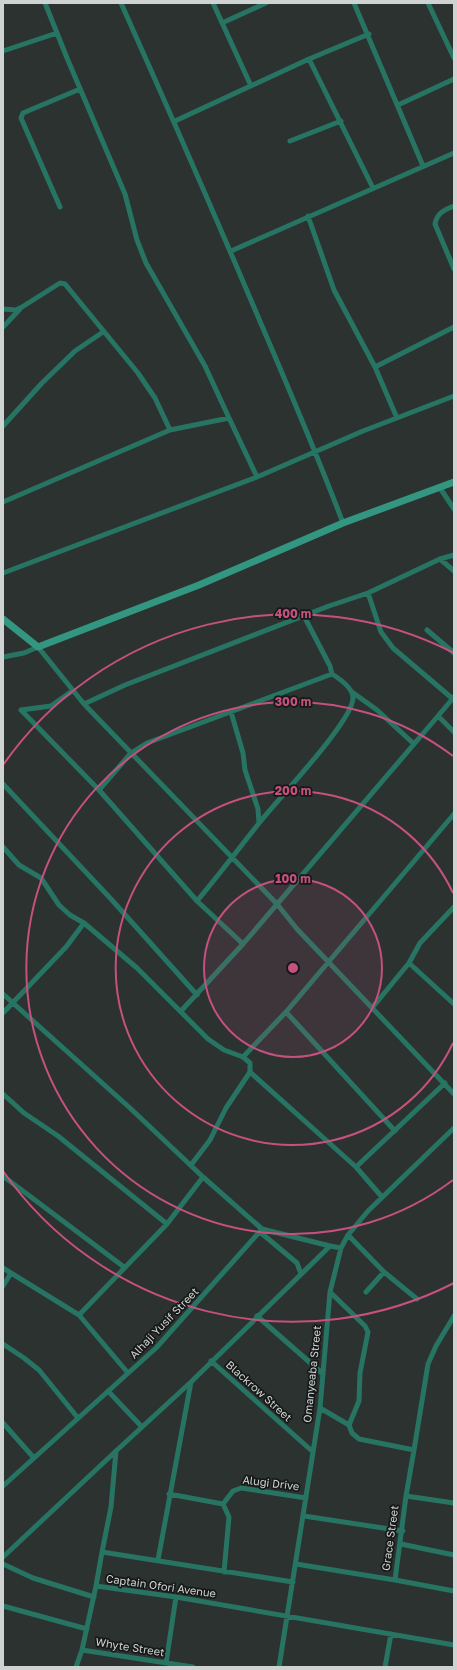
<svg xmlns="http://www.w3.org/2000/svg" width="457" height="1670" font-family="'Golos Text',sans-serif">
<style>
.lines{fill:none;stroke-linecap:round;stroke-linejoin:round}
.street{stroke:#277463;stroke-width:5}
.secondary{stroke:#339680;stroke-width:7}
.ring{fill:none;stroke:#c6507e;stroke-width:2}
.labels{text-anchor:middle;stroke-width:3.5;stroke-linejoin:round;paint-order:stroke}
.street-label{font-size:11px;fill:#ced3d1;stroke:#161918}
.centre{fill:#c6507e;stroke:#161918;stroke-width:2}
.ring-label{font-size:12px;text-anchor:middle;font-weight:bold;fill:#c6507e;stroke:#161918;stroke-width:3.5;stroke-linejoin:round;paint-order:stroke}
</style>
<rect width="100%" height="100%" fill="#2b3230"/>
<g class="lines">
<path class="street" d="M 45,3 L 67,58 L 125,194 L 137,240 L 146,263 L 205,366 L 229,418
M 121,3 C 168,108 214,213 259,319 C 288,387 317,454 343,523
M 213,3 L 251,86
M 354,3 L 423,166
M 428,3 L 454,58
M 222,23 L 266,3
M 3,51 L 57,33
M 309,59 L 373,188
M 398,105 L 454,79
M 175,121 L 309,59 L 369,34
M 290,141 L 341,121
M 454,206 C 444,210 437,213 435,224 L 454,269
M 60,207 L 21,118 L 23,113 L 80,89
M 308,216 L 334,290 L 375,367 L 397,418
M 231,251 L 454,153
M 3,309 L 16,310 L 22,307 L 60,283 L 65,284 L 138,373 L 155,398 L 170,430
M 3,327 L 20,309
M 375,367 L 454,327
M 3,426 L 42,383 L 75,351 L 103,332
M 440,488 L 454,509
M 3,502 L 170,430 L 229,418 L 257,477
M 440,559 L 454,571
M 3,573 L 257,477 L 363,431 L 454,396
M 368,593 L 381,632 L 393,648 L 453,699
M 427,630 L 454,653
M 3,657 L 24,653 L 38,647 L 84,704 L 277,904 L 297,929 L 454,1094
M 352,692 L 377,710 L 414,744
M 84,704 L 125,685 L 329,606 L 368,593 L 440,559 L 454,555
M 21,710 L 99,790 L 197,901 L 243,944
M 21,710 L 51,706 L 72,691
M 231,712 L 243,753 L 245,770 L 258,809 L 259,823
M 438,716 L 454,697
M 3,784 L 111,899 L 197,995
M 99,790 L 131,753 L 147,743 L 332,674
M 3,847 L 19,865 L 41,878 L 59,905 L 70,915 L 84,923 L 137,968 L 208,1039 L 224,1050 L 243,1057 L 250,1063 L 250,1072 L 356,1167 L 382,1197
M 197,901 C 219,875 239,848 260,822 C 277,800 353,721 353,698 C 353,688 340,679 332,674 L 330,666 L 304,616
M 409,963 L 454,1004
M 3,994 L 130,1108 L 203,1177
M 372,1008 L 409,963 L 420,943 L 454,907
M 181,1011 L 243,944 L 438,716 L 454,732
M 286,1012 L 395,1131
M 3,1013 L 66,947 L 84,923
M 243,1057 L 286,1012 L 454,814
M 3,1094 L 24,1113 L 58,1136 L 167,1224
M 191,1165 L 210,1140 L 226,1108 L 250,1072
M 356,1167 L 445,1083
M 3,1176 L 124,1267
M 260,1232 L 297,1263 L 301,1274
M 348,1235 L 384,1272
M 3,1268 L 79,1315
M 3,1286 L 11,1273
M 330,1292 L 365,1326 L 368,1332 L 360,1373 L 359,1401 L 349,1425
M 366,1292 L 384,1272 L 417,1299
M 257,1316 L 323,1374
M 3,1344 L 24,1358 L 39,1370 L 78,1418
M 211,1361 L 312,1451
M 128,1373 L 79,1315 L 167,1224 L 203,1177 L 262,1229
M 108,1391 L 142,1427
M 320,1408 L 349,1425 L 352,1433 L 359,1439 L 414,1450 L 406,1496
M 3,1423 L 34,1458
M 414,1450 L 428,1364 L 436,1346 L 454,1316
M 3,1486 L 156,1348 L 262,1229 L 330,1246
M 169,1494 L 223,1504 L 233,1491 L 241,1488 L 306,1498
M 223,1504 L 229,1517 L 224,1572
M 304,1516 L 403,1531
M 401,1544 L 454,1555
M 3,1557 L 116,1451
M 158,1560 L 191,1382
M 3,1564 L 33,1578 L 94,1597
M 296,1564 L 395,1580 L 406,1496 L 454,1503
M 395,1580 L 454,1591
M 293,1582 L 102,1552 L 111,1507 L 116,1451 L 191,1382 L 330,1246 L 341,1248
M 96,1586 L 102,1552
M 3,1606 L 87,1629
M 82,1650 L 96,1586 L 176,1597 L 454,1645
M 166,1663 L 176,1597
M 76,1667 L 82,1650 L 193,1667
M 279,1667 L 320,1408 L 330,1292 L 341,1248 L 348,1235 L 368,1211 L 454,1128
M 385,1667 L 391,1634"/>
<path class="secondary" d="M 3,619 L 38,647 L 199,585 L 343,523 L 454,482"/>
</g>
<circle cx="293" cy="968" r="89" fill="#c6507e" fill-opacity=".12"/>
<g class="ring">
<circle cx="293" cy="968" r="89"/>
<path d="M453 1043A177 177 0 1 1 453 893"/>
<path d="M453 1180A266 266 0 1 1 453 756"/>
<path d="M454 1283A354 354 0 0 1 3 1171M3 765A354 354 0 0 1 454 653"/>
</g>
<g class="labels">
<g class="street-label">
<text transform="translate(164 1323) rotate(-46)" y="4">Alhaji Yusif Street</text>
<text transform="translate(312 1374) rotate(-84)" y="4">Omanyeaba Street</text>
<text transform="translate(259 1391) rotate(42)" y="4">Blackrow Street</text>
<text transform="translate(271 1483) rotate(7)" y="4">Alugi Drive</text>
<text transform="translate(390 1538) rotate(-82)" y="4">Grace Street</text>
<text transform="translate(161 1586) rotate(8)" y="4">Captain Ofori Avenue</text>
<text transform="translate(130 1647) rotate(9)" y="4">Whyte Street</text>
</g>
</g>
<circle cx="293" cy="968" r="6" class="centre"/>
<g class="ring-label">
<text x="293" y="618">400 m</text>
<text x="293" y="706">300 m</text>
<text x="293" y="795">200 m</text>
<text x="293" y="883">100 m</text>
</g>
<rect width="457" height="1670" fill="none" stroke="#ced3d1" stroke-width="8"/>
</svg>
